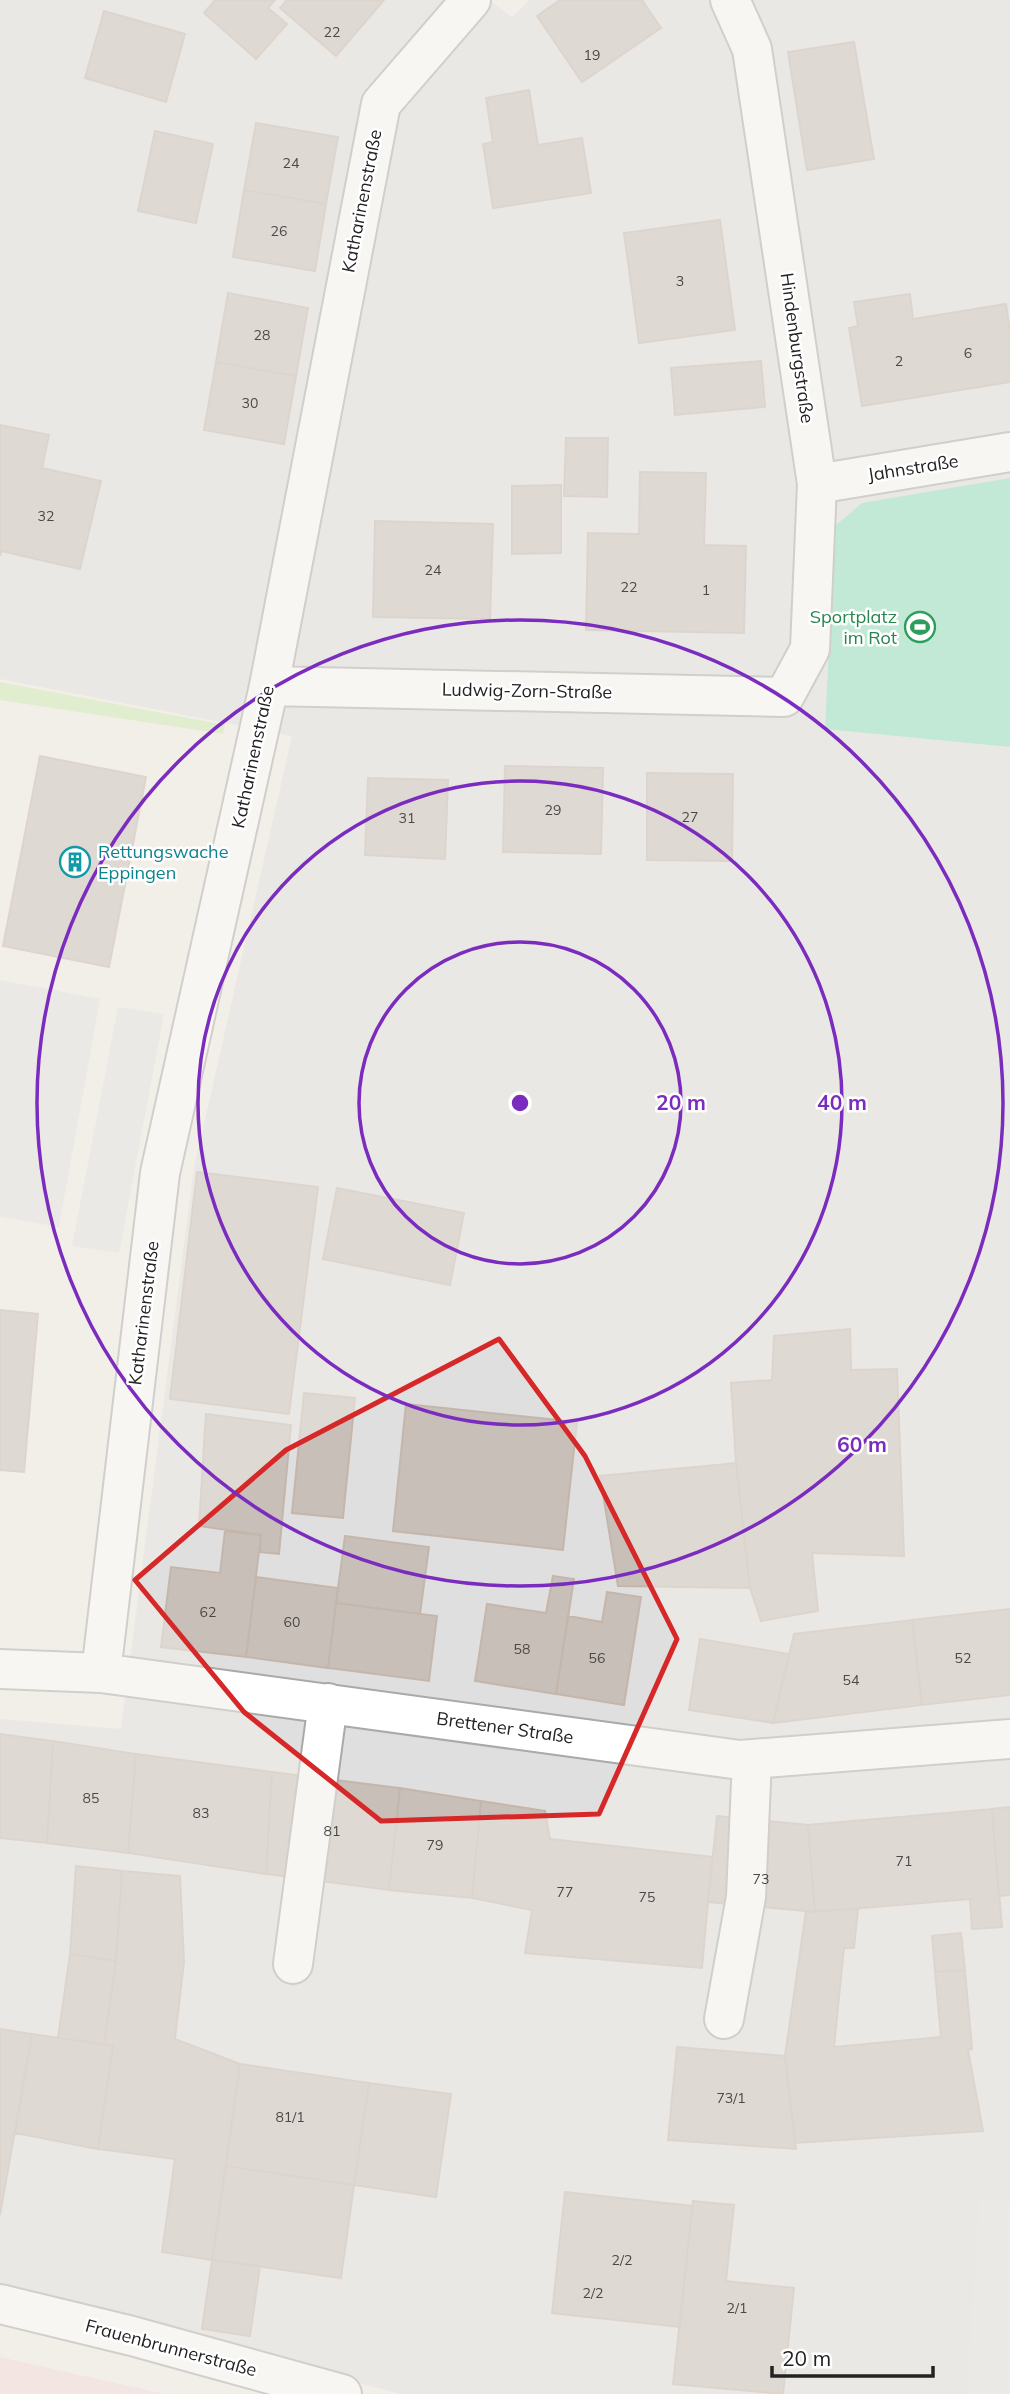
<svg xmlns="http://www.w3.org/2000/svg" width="1010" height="2394" font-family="Mulish,sans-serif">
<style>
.residential{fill:#e0dfdf}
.commercial{fill:#f2dad9}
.grass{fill:#cdebb0}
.pitch{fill:#88e0be}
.parking{fill:#e2e2e2}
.building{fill:#c7bfb8;stroke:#c4b6ab;stroke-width:2}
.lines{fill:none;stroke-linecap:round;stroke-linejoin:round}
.minor-casing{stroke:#a9a9a9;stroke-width:42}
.minor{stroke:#fff;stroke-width:38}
.marked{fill:none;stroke:#d62828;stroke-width:5;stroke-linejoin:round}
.ring{fill:none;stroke:#7b2cbf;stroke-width:3.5}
.labels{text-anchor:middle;stroke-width:5;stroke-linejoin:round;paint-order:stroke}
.number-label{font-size:14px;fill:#4b4948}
.street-label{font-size:18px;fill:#222;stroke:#fff}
.leisure-label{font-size:18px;fill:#27864d;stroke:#fff;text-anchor:end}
.culture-label{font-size:18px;fill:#0d838f;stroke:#fff;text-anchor:start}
.centre{fill:#7b2cbf;stroke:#fff;stroke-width:3.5}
.ring-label{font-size:21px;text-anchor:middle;font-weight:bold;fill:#7b2cbf;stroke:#fff;stroke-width:5;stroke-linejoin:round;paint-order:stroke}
</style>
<rect width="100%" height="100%" fill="#f2efe9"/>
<path class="residential" d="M 0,0 L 489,0 L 512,17 L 530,0 L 1010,0 L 1010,2394 L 401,2394 L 0,2291 L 0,1719 L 121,1729 L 194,1168 L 292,736 L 0,679 Z"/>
<path class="commercial" d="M 0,2357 L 165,2394 L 0,2394 Z"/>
<path class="grass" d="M 0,682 L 225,725 L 223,734 L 0,700 Z"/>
<path class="pitch" d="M 1010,478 L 1010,747 L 825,729 L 835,526 L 862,503 Z"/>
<path class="parking" d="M 0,980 L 100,999 L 59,1227 L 0,1217 Z
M 118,1007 L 164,1014 L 119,1253 L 72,1246 Z
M 979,2200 L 1010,2201 L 1010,2394 L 966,2394 Z"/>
<path class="building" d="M 215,0 L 275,0 L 268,8 L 287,24 L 256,59 L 204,13 Z
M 287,0 L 384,0 L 336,56 L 280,8 Z
M 560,0 L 642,0 L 661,28 L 582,82 L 537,16 Z
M 104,11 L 185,34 L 166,102 L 85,78 Z
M 854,42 L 874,159 L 807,170 L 788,52 Z
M 529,90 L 538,145 L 582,138 L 591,193 L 493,208 L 483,144 L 493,142 L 486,98 Z
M 256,123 L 338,137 L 326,204 L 244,190 Z
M 155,131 L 213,144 L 196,223 L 138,211 Z
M 244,190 L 326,204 L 315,271 L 233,257 Z
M 720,220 L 735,330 L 639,343 L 624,233 Z
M 228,293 L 308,308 L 296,376 L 216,362 Z
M 910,294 L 913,319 L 1006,304 L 1010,332 L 1010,382 L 862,406 L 849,328 L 858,326 L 854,302 Z
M 761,361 L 765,407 L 675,415 L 671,368 Z
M 216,362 L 296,376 L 284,444 L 204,430 Z
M 0,425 L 49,435 L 42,468 L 101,481 L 80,569 L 1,551 L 0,556 Z
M 566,438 L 608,438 L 607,497 L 564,496 Z
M 640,472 L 706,473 L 704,545 L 746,546 L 744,633 L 586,630 L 588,533 L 639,534 Z
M 561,485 L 561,553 L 512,554 L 512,486 Z
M 375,521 L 493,524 L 490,619 L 373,617 Z
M 40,756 L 146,777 L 109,967 L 3,946 Z
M 505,766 L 603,768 L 601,854 L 503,852 Z
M 647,773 L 733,774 L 732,861 L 647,860 Z
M 368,778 L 448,780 L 445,859 L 365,855 Z
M 197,1172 L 318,1187 L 289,1414 L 170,1399 Z
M 337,1188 L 464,1213 L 450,1285 L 323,1259 Z
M 0,1310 L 38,1314 L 24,1472 L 0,1470 Z
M 850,1329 L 851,1370 L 897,1369 L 904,1556 L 812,1553 L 818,1611 L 761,1621 L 750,1588 L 736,1463 L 731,1383 L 772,1380 L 774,1336 Z
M 304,1393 L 355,1398 L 343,1518 L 292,1513 Z
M 406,1404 L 577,1422 L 563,1550 L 393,1531 Z
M 206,1414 L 291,1425 L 279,1554 L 260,1552 L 261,1535 L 199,1526 Z
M 736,1463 L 750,1588 L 618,1586 L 600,1476 Z
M 225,1531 L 261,1535 L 246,1657 L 161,1647 L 171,1567 L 220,1573 Z
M 345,1536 L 429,1547 L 420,1614 L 336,1603 Z
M 553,1576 L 574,1579 L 556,1694 L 475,1681 L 487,1604 L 546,1613 Z
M 256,1577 L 338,1588 L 328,1668 L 246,1657 Z
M 607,1592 L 641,1597 L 624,1705 L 556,1694 L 568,1616 L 602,1622 Z
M 336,1603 L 437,1616 L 429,1681 L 328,1668 Z
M 1010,1609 L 1010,1695 L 922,1705 L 912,1620 Z
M 912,1620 L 922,1705 L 773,1723 L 794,1634 Z
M 700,1639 L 789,1654 L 773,1723 L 689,1710 Z
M 0,1734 L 53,1741 L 47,1843 L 0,1838 Z
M 53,1741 L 136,1754 L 128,1853 L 47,1843 Z
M 136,1754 L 272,1772 L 266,1874 L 128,1853 Z
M 272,1772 L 400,1788 L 389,1890 L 266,1874 Z
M 400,1788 L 481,1801 L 472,1898 L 389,1890 Z
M 481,1801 L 545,1811 L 550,1839 L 712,1857 L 702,1968 L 525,1953 L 532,1910 L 472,1898 Z
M 1010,1807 L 1010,1895 L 999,1896 L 992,1809 Z
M 992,1809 L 1002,1927 L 972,1929 L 970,1899 L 815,1912 L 808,1825 Z
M 717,1816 L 808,1825 L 815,1912 L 708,1902 Z
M 76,1866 L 122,1871 L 116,1961 L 70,1954 Z
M 122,1871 L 180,1876 L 184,1962 L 175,2039 L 240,2064 L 212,2260 L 162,2252 L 175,2159 L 98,2149 L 113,2046 L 104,2044 L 116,1961 Z
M 858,1909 L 854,1948 L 844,1948 L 834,2047 L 941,2037 L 935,1972 L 965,1970 L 972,2049 L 968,2050 L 983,2131 L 795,2143 L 785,2056 L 806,1911 Z
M 961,1933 L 965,1970 L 935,1972 L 932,1936 Z
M 70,1954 L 116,1961 L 104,2044 L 58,2038 Z
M 0,2029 L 32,2034 L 0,2215 Z
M 32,2034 L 113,2046 L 98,2149 L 15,2133 Z
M 677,2047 L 785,2056 L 796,2149 L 668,2140 Z
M 240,2064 L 369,2083 L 354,2185 L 226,2166 Z
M 369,2083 L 451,2094 L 436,2197 L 354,2185 Z
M 226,2166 L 354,2185 L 341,2278 L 212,2260 Z
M 565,2192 L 692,2206 L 680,2327 L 552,2313 Z
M 693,2201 L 734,2205 L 726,2281 L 794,2288 L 783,2394 L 673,2384 Z
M 212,2260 L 260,2266 L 250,2336 L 202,2329 Z"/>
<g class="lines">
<g class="minor-casing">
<path id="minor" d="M 817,484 L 1010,452
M 269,686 L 784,697 L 810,649 L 817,484 L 752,49 L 730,0
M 0,1669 L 101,1673 L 740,1760 L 1010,1739
M 101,1673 L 160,1173 L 269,686 L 381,104 L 471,0
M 293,1964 L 328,1703
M 724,2019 L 746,1897 L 752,1759
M 0,2304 L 132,2336 L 342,2394"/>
</g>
<use href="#minor" class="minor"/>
</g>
<path d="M0 0H1010V2394H0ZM 499,1339 L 585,1456 L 677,1639 L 599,1814 L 381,1821 L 244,1712 L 135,1580 L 286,1450 Z" fill="#f2efe9" fill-opacity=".55" fill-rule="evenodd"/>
<path class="marked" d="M 499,1339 L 585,1456 L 677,1639 L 599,1814 L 381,1821 L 244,1712 L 135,1580 L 286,1450 Z"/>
<g class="ring">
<circle cx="520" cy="1103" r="161"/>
<circle cx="520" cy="1103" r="322"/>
<circle cx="520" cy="1103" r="483"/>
</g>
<defs>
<g id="stadium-ring" transform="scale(1.575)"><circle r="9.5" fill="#fff" stroke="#2e9e5b" stroke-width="1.5"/><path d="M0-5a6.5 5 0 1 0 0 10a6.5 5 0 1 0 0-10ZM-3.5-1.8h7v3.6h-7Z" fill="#2e9e5b"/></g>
<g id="building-ring" transform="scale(1.575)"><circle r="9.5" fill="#fff" stroke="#0f9aa8" stroke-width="1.5"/><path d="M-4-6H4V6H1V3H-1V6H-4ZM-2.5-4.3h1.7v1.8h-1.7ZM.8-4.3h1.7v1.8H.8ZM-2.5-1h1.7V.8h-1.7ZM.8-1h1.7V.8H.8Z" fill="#0f9aa8"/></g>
</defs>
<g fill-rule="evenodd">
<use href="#stadium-ring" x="920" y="627"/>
<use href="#building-ring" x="75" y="862"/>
</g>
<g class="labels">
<g class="number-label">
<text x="332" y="37">22</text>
<text x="592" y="60">19</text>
<text x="291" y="168">24</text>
<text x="279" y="236">26</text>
<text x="680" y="286">3</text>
<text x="262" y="340">28</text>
<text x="968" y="358">6</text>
<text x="899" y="366">2</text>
<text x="250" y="408">30</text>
<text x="46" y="521">32</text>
<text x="433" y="575">24</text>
<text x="629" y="592">22</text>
<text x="706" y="595">1</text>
<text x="553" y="815">29</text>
<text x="690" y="822">27</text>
<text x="407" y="823">31</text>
<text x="208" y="1617">62</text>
<text x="292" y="1627">60</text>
<text x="522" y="1654">58</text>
<text x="597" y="1663">56</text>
<text x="963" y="1663">52</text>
<text x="851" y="1685">54</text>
<text x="91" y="1803">85</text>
<text x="201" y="1818">83</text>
<text x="332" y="1836">81</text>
<text x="435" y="1850">79</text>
<text x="904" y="1866">71</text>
<text x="761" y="1884">73</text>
<text x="565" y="1897">77</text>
<text x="647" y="1902">75</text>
<text x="731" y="2103">73/1</text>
<text x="290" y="2122">81/1</text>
<text x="622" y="2265">2/2</text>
<text x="593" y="2298">2/2</text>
<text x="737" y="2313">2/1</text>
</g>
<g class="street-label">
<text transform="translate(362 201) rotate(-79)" y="6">Katharinenstraße</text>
<text transform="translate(797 348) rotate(82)" y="6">Hindenburgstraße</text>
<text transform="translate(913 468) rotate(-9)" y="6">Jahnstraße</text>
<text transform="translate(527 691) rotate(1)" y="6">Ludwig-Zorn-Straße</text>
<text transform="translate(253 757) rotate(-78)" y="6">Katharinenstraße</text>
<text transform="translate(144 1313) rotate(-83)" y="6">Katharinenstraße</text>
<text transform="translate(505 1728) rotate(8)" y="6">Brettener Straße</text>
<text transform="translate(171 2348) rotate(15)" y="6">Frauenbrunnerstraße</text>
</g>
<g class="leisure-label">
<text x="897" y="623">Sportplatz<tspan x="897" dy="21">im Rot</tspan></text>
</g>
<g class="culture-label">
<text x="98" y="858">Rettungswache<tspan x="98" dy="21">Eppingen</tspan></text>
</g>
</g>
<circle cx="520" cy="1103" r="10" class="centre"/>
<g class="ring-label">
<text x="681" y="1110">20 m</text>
<text x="842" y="1110">40 m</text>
<text x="862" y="1452">60 m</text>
</g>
<path d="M772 2366v10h161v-10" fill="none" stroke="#222222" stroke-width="3.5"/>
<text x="782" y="2366" font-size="21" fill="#222222" stroke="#ffffff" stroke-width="5" paint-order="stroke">20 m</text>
</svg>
